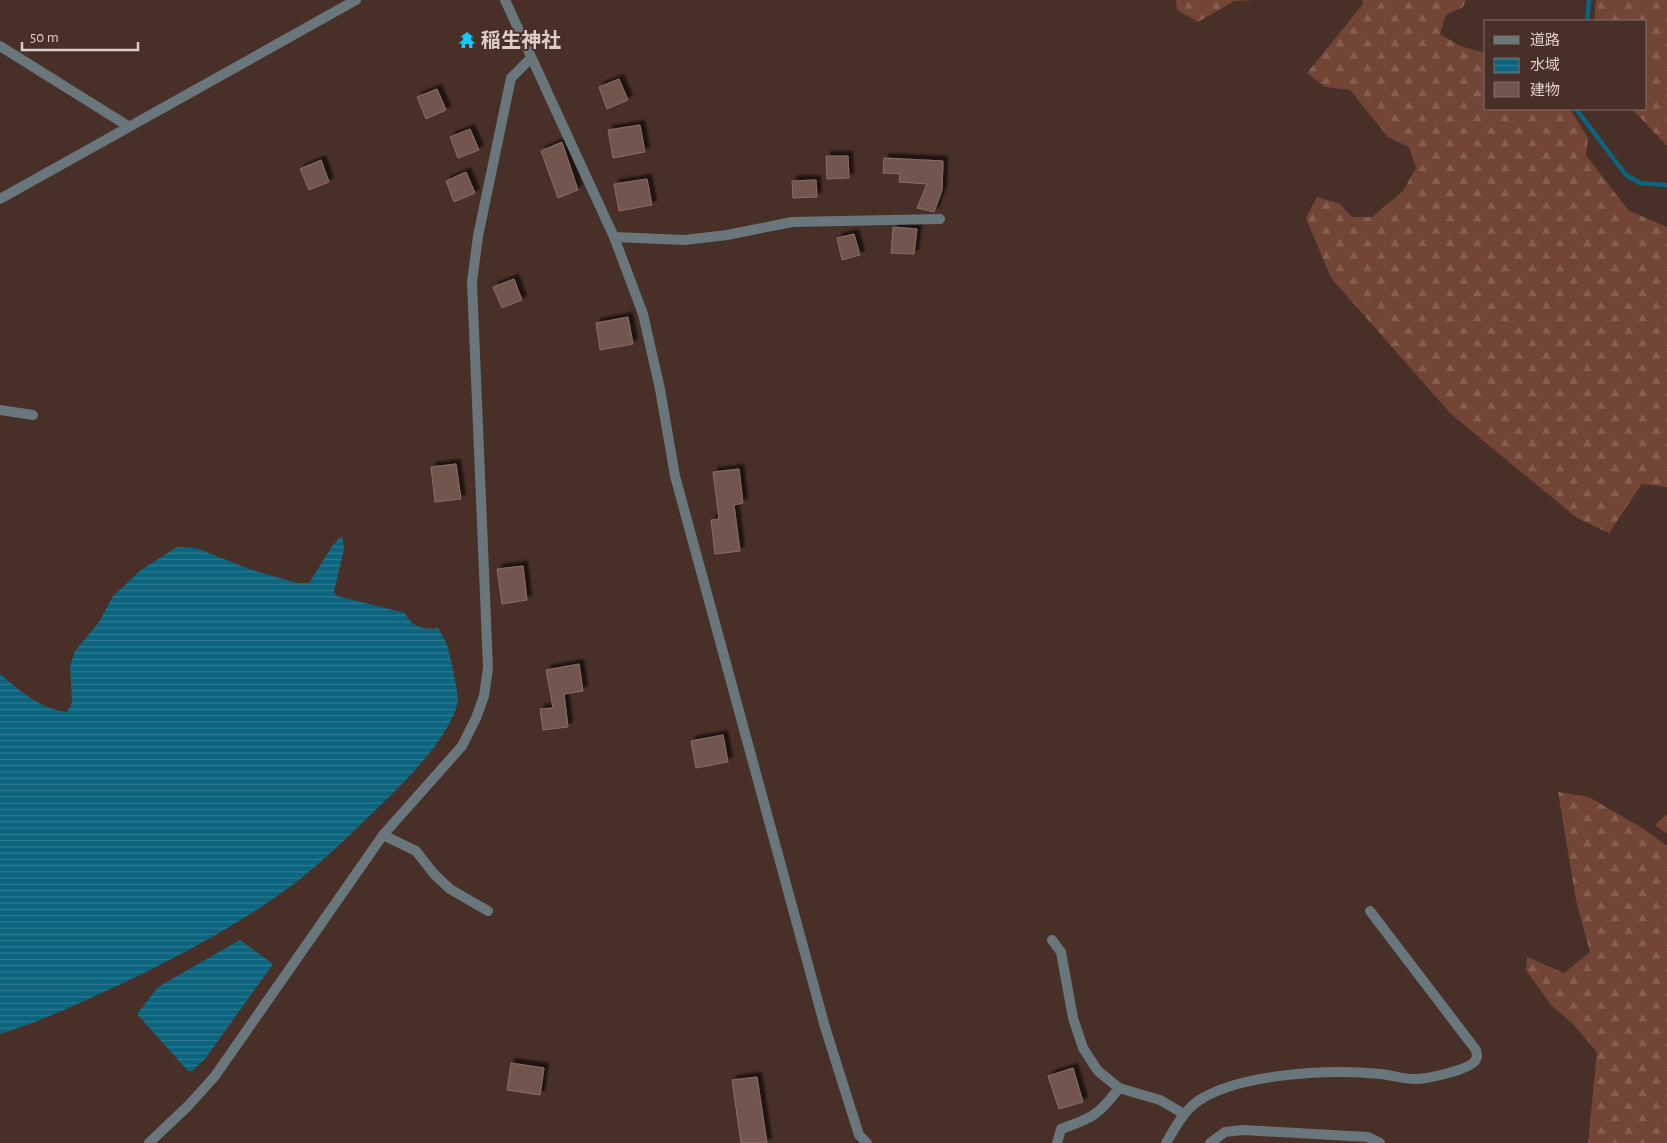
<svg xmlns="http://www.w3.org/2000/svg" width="1667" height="1143" font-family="'Alegreya Sans','Noto Sans JP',sans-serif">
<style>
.forest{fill:url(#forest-firs)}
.water{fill:url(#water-rules)}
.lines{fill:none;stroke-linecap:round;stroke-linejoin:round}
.stream{stroke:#0c657f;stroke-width:4.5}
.building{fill:#72564e;stroke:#8a6d64;filter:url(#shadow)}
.minor{stroke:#69767b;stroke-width:10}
.tertiary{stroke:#69767b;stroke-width:10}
.labels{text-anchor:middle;stroke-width:4;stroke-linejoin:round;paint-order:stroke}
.poi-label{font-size:20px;font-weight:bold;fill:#decec9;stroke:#482f27;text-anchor:start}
</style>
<defs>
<pattern id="forest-firs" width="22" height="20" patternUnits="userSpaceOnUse" patternTransform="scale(1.25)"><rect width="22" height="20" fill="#724536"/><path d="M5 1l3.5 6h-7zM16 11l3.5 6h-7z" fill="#865f52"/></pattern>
<pattern id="water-rules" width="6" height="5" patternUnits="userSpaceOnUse" patternTransform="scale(1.25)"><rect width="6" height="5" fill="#0c657f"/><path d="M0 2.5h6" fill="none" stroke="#2f7a90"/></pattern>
<filter id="shadow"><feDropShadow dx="4.5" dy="-4.5" stdDeviation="1" flood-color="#0009"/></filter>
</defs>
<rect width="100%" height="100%" fill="#482f27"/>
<path class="forest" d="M 1176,0 L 1258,0 L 1234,1 L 1198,22 L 1177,10 Z
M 1362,0 L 1466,0 L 1463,7 L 1446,15 L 1440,34 L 1460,46 L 1486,53 L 1486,109 L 1570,109 L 1588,138 L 1586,155 L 1628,210 L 1667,227 L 1667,487 L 1642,484 L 1609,533 L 1577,518 L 1451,414 L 1331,278 L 1306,218 L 1317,197 L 1340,204 L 1352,217 L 1372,217 L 1403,191 L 1416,168 L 1409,147 L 1388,137 L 1350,90 L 1325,87 L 1307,73 L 1363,4 Z
M 1596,0 L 1667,0 L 1667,146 L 1632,109 L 1646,109 L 1646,21 L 1594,21 Z
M 1558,792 L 1589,797 L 1644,829 L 1667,846 L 1667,1143 L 1588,1143 L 1597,1052 L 1573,1024 L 1551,1005 L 1526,970 L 1527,957 L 1564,973 L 1590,952 L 1576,900 Z
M 1667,814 L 1667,834 L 1655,825 Z"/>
<path class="water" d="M 342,536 L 344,549 L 334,592 L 337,596 L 405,613 C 411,626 423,631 438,628 C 441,634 445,639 447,645 C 449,650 459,697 458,700 C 452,734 412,774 388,798 C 359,826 330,855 299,880 C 245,921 184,954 123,983 C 83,1002 42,1021 0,1034 L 0,674 C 20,691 40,709 67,712 L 72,702 L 70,666 L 75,651 L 99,622 L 113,596 L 141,570 L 177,547 L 196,548 L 249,569 L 297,583 L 309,583 L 333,545 Z
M 240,940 L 273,964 L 205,1059 L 192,1071 L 188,1071 L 137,1014 L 158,987 Z"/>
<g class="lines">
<path class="stream" d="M 1587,21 L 1589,0
M 1576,109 L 1626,175 L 1640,183 L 1667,185"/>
</g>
<path class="building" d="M 619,79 L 628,100 L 607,109 L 599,87 Z
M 437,89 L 446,110 L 426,119 L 417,97 Z
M 640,125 L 645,152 L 613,158 L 608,130 Z
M 470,129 L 479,150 L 458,158 L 450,137 Z
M 562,142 L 578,190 L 558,198 L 541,151 Z
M 826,156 L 848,156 L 849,178 L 827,179 Z
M 884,158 L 943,161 L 942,190 L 934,212 L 917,208 L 927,184 L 899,182 L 900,174 L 883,173 Z
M 321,160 L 329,182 L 309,190 L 300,169 Z
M 466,172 L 475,193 L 454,202 L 446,181 Z
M 647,179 L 652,205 L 619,211 L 614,184 Z
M 816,180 L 817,197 L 793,198 L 792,181 Z
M 893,227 L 917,229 L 914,254 L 891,253 Z
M 854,234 L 860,255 L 842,260 L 837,238 Z
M 514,279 L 522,300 L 502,308 L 493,287 Z
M 628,317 L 633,344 L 600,350 L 596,323 Z
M 456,464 L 461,499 L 435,502 L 431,467 Z
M 739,469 L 743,503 L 734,505 L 740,551 L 715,554 L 711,520 L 719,519 L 713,472 Z
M 523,566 L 527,600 L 502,604 L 497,569 Z
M 579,664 L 583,691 L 564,694 L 568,727 L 543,730 L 540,709 L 553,708 L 546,670 Z
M 723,735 L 728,762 L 696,768 L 691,741 Z
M 511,1063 L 544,1068 L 540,1095 L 507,1090 Z
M 1073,1068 L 1083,1102 L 1059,1109 L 1048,1076 Z
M 757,1077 L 767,1143 L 741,1143 L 732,1080 Z"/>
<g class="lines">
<path class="minor" d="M 0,46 L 128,126
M 614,237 L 685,240 L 727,235 L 792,222 L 940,219
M 0,410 L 33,415
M 383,835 L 416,851 L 434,874 L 450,889 L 488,911
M 1052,940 L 1061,952 L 1073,1018 L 1083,1048 L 1098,1071 L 1119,1088 L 1160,1100 L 1184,1114
M 1057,1143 L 1061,1129 C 1092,1118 1099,1115 1119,1088
M 1166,1143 C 1175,1128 1183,1112 1198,1101 C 1240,1073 1331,1069 1380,1074 C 1392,1075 1406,1080 1418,1079 C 1430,1078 1468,1070 1475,1061 C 1478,1057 1477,1054 1476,1050 L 1370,911
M 1210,1143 L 1225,1132 L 1243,1130 L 1368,1137 L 1380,1143"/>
<path class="tertiary" d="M 505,0 L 614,237 L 643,314 L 660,389 L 675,476 L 825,1027 L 859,1135 L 867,1143
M 0,199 L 356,0
M 149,1143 L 188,1106 L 215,1076 L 383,835 L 462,746 L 476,718 L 484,696 L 488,668 L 472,282 L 478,236 L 511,78 L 531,58"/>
</g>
<defs>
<g id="temple-bare" transform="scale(1.35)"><path d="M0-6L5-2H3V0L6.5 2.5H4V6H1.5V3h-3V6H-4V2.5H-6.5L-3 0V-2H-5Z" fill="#15cafb" stroke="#482f27" stroke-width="2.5" paint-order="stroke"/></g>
</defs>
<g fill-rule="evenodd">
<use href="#temple-bare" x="467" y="40"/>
</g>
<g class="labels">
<g class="poi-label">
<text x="481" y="47">稲生神社</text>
</g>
</g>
<rect x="1484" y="20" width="162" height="90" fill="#482f27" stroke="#846f68"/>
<rect x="1494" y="36" width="25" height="8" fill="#69767b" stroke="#846f68"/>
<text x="1530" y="45" font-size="15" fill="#decec9">道路</text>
<rect x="1494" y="58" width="25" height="15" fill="url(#water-rules)" stroke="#846f68"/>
<text x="1530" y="70" font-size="15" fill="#decec9">水域</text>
<rect x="1494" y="82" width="25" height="15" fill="#72564e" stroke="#846f68"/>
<text x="1530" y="95" font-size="15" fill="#decec9">建物</text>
<path d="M22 42v8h116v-8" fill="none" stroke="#decec9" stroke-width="2.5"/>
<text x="30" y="42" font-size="15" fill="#decec9" stroke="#482f27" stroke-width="4" paint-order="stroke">50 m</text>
</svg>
